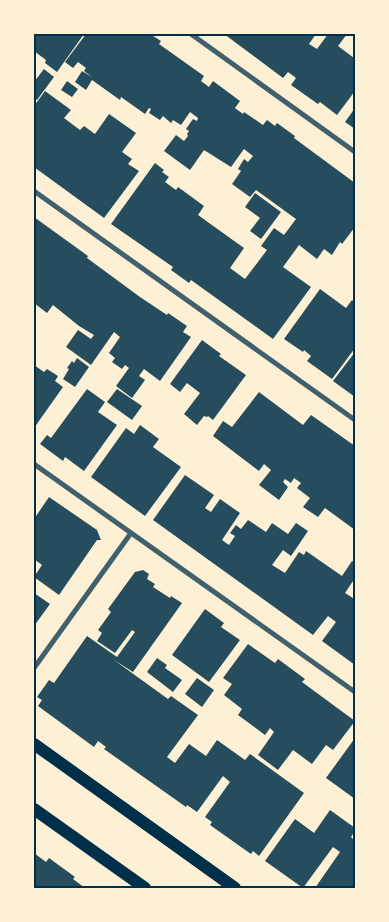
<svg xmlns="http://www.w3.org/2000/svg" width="389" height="922" font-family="Cabin,sans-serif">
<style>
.building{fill:#264d5e}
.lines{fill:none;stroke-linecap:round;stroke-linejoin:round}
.minor{stroke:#3f606c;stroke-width:5}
.primary{stroke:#003049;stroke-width:12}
.neatline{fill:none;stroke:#003049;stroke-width:2}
</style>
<rect width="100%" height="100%" fill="#fdf0d5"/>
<path class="building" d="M 34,34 L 84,34 L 57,72 L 45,63 L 46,60 L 34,51 Z
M 86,34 L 150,34 L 161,41 L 159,44 L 204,76 L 201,81 L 209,87 L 213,81 L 240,101 L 235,108 L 243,114 L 244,112 L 263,125 L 267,120 L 275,126 L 277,123 L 295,136 L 294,138 L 355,183 L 355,227 L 342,244 L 340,242 L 332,255 L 324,249 L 317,259 L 299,245 L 283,267 L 311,287 L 273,339 L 191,280 L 189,283 L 171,270 L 173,267 L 111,224 L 155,163 L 164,170 L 162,172 L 169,177 L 165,182 L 176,190 L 178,187 L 204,206 L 198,215 L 244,248 L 230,268 L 245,279 L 267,250 L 261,246 L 274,228 L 284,235 L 296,219 L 256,190 L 250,197 L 232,184 L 241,171 L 238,169 L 244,159 L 248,162 L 253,156 L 244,149 L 231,167 L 204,150 L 190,170 L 164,151 L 176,135 L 184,141 L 188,136 L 187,134 L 189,131 L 186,129 L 193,119 L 197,121 L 198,118 L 190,112 L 181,125 L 173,120 L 171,123 L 163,116 L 160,120 L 149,113 L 151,109 L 149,108 L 145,114 L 121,97 L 120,100 L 92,80 L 86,90 L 75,82 L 82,71 L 92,77 L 84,71 L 86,68 L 78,62 L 73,68 L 65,62 Z
M 224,34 L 316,34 L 309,44 L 317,49 L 328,34 L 347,34 L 338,46 L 354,58 L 355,56 L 355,91 L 337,115 L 320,102 L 318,104 L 291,85 L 296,78 L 288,72 L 283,78 Z
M 44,69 L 54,77 L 37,100 L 34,98 L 34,82 Z
M 67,81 L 78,89 L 72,97 L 61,90 Z
M 45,91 L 71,110 L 64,118 L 80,130 L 84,126 L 95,134 L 109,114 L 136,133 L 122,152 L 132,159 L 128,164 L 139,171 L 104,218 L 34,167 L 34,106 Z
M 355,108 L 355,129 L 345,122 Z
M 255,193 L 281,212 L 261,239 L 250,231 L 260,218 L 245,207 Z
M 34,217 L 88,256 L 87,258 L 140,297 L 167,315 L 168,313 L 187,326 L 183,332 L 191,337 L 160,381 L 144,369 L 139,376 L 145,380 L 132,398 L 116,386 L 129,368 L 125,365 L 122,369 L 112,362 L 115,358 L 109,353 L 120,337 L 114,332 L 91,365 L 66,347 L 78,330 L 91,339 L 94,335 L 79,326 L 53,305 L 47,313 L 34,303 Z
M 320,289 L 346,308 L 352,300 L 355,303 L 355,348 L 332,379 L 307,361 L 311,356 L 304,350 L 303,352 L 284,339 Z
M 202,340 L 221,354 L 219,356 L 246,375 L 213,420 L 208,416 L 207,417 L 204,416 L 197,425 L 184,414 L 200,393 L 187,383 L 180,392 L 170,384 Z
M 355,352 L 355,397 L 333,381 Z
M 77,358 L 89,367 L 75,387 L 63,379 L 69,369 L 67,368 L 72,361 L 74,363 Z
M 34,365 L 44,372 L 47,369 L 58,376 L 55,381 L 63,387 L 34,428 Z
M 87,389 L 105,402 L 98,412 L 117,425 L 84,471 L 65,457 L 63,461 L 40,444 L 47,435 L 51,438 Z
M 117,389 L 142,406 L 132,420 L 107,402 Z
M 259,392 L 303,425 L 311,415 L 355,446 L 355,530 L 325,508 L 318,517 L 303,507 L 310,498 L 297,488 L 301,483 L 294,478 L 291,483 L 285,479 L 283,482 L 288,487 L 279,500 L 259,485 L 271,470 L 264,464 L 259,471 L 213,436 L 223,421 L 232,427 Z
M 140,425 L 159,439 L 153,447 L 181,467 L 145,516 L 91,477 L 126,428 L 134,434 Z
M 185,475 L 214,495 L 205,508 L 211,512 L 220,499 L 240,513 L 222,540 L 229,545 L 235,536 L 230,533 L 236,525 L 241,529 L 248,520 L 266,532 L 272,523 L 288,534 L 296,523 L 308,531 L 291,556 L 283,550 L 272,565 L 285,573 L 299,552 L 304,555 L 306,551 L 342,576 L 352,561 L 355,563 L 355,578 L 345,593 L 353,598 L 355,594 L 355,665 L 322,641 L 336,622 L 328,616 L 313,635 L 153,520 Z
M 49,497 L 97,530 L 101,540 L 97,540 L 59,595 L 34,577 L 42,565 L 34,559 L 34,519 Z
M 143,570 L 149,574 L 147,579 L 155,584 L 153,587 L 170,598 L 171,596 L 182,603 L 133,672 L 114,660 L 168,699 L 171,696 L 198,715 L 167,757 L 175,763 L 189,744 L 206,756 L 217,740 L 245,760 L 250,754 L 304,793 L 259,856 L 253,851 L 251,854 L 210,825 L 212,822 L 205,817 L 230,782 L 223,776 L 197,812 L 187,805 L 186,807 L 104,749 L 106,747 L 98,741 L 94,747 L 38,706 L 42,700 L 37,697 L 49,680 L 54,683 L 87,636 L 117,657 L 135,632 L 132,630 L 115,653 L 97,641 L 102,633 L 98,630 L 111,612 L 108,609 L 135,572 Z
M 34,593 L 50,604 L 34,626 Z
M 205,609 L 224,623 L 221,627 L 240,640 L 209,682 L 172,655 Z
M 248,644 L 275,663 L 278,659 L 305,679 L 302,682 L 355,721 L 333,750 L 326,745 L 312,764 L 293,750 L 278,770 L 258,755 L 274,732 L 270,728 L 265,735 L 238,715 L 242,709 L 224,695 L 232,684 L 223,678 Z
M 157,658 L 167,665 L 165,668 L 182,680 L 173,692 L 147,672 Z
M 197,678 L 214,690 L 202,707 L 185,694 Z
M 355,738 L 355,799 L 326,778 Z
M 330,810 L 355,828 L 355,831 L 351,837 L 355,841 L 355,888 L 315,888 L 340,852 L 333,847 L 303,888 L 265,861 L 295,819 L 314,833 Z
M 34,853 L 46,862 L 49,858 L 75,877 L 73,879 L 85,888 L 34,888 Z"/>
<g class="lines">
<path class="minor" d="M 191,34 L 355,152
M 34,191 L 355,420
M 34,464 L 355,692
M 34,668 L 131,533"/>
<path class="primary" d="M 34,744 L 235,888
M 34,809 L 145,888"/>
</g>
<rect width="389" height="922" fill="none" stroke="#fdf0d5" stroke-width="70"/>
<rect x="35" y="35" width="319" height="852" class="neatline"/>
</svg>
